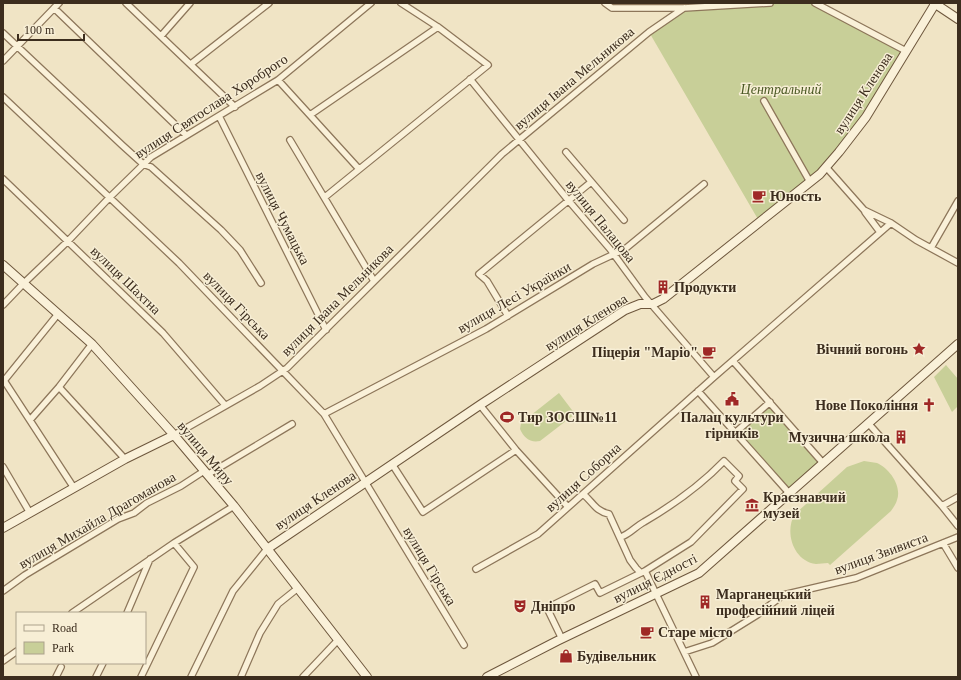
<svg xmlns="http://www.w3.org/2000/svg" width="961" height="680" font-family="Georgia,serif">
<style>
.green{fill:#c8cf98}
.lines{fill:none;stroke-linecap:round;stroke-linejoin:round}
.street-casing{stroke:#8d765a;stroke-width:8}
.secondary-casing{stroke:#6e573d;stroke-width:10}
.street{stroke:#faf1d9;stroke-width:5.5}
.secondary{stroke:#faf1d9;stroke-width:8}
.labels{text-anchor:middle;stroke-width:3;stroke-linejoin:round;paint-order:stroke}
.street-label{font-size:14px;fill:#3c2d1e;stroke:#f7eed5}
.park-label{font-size:14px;font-style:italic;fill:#4b5924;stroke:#f7eed5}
.poi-label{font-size:14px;font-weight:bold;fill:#3c2d1e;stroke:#f7eed5;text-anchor:start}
</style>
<rect width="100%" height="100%" fill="#f0e4c5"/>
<path class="green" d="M 770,3 L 815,3 L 906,51 L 866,117 L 820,174 L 759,221 L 649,32 L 684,8 Z
M 946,365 L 958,379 L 958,406 L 952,412 L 934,377 Z
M 559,393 L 575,414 L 540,441 C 530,443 524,438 520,429 L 521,423 Z
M 769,406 L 820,463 L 789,490 L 738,432 Z
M 864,461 C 868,462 873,462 877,463 C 890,469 902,486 897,500 C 896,504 893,508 891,511 L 830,565 L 828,563 C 824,563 820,564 816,564 C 793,561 784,531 795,514 L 847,467 Z"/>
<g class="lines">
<g class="street-casing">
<path id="street" d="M 126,3 L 235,107
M 605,3 L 612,8 L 684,8 L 770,3
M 815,3 L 906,51
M 54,8 L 186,135
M 3,33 L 122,145 L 143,164 L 151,167 L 221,230 L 240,250 L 261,283
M 161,36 L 190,3
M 3,61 L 59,3
M 191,64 L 269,3
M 470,79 L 568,200 L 610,249 L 645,297 L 714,377
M 278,80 L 359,169
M 3,97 L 179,263 L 324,414 L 464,645
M 764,101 L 810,182
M 310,115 L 438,27
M 219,116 L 326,330
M 290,140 L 374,281
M 566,152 L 624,220
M 826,167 L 864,210 L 891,223 L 916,240 L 958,263
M 3,179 L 163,333 L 225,405
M 325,197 L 488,65 L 438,27 L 401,3
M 865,212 L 880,232
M 931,248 L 958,201
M 3,305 L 24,283 L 68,241 L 109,198 L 151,157 L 278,80 L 371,3
M 508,316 L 487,281 L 479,274 L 591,182
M 733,361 L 823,463
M 3,379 L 74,488
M 3,382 L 58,314
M 59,387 L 125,459
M 698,391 L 789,493
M 480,405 L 516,450 L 568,507
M 324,414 L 486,329 L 593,264 L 625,249 L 704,184
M 30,420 L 59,387 L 92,344
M 868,423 L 942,506 L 958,526
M 736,432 L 770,402
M 174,435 L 260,386 L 287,368 L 502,154 L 649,32 L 684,8
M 392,464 L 423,512 L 516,450
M 3,467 L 30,513
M 207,475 L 292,424
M 583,494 C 593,502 595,511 609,514 L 630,560 L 636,568 L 641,573
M 942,506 L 958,497
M 621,537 C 630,534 636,526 644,522 C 673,505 700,486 724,461 L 739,476 L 735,481 L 743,489 L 691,542 L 645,571
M 943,543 L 958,568
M 476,569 L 538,534 L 714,377 L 891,223
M 3,591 L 25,575 L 118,519 L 134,513 L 147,503 L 181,486 L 204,471
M 72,613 L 174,543 L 234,506
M 127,613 L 150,559
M 562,639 L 547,608 L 595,584 L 600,593 L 645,571 L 696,677
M 684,652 L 712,643 L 757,615 L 783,595 L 856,578 L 958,537
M 3,661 L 17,651
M 56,677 L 61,667
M 96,677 L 103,663
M 141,677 L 194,567 L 174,543
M 191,677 L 233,591 L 267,549
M 241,677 L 260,633 L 278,604 L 298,588
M 303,677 L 338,640"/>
</g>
<g class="secondary-casing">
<path id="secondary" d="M 934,3 L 958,19
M 3,265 L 92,344 L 174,435 L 234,506 L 367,677
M 3,528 L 125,459 L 174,435
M 267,549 L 480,405 L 625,310 L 640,304 L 653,304 L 663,299 L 820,174 L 839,152 L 866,117 L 935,4
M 487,677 L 557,641 L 699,573 L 958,344"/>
</g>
<use href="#street" class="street"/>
<use href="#secondary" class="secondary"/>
</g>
<defs>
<g id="cafe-bare" transform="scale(1.08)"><path d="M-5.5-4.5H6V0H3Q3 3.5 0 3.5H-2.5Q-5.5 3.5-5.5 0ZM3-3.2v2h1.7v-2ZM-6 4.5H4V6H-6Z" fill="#9f2826" stroke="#f7eed5" stroke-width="2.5" paint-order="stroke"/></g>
<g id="building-bare" transform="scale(1.08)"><path d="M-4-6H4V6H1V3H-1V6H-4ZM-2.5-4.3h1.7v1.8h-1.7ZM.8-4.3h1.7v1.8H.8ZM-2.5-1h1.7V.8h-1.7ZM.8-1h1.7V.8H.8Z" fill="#9f2826" stroke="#f7eed5" stroke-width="2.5" paint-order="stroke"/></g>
<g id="sight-bare" transform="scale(1.08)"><path d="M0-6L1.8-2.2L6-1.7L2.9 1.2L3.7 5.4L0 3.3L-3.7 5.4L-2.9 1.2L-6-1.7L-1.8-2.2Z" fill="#9f2826" stroke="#f7eed5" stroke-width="2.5" paint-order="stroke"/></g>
<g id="civic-bare" transform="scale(1.08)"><path d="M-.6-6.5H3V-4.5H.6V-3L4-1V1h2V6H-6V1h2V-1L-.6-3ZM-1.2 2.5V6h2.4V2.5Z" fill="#9f2826" stroke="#f7eed5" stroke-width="2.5" paint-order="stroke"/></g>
<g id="church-bare" transform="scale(1.08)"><path d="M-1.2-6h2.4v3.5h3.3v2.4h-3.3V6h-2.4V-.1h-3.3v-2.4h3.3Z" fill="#9f2826" stroke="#f7eed5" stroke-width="2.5" paint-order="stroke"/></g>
<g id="stadium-bare" transform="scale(1.08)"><path d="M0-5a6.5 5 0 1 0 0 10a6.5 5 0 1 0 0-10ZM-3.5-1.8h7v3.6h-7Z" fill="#9f2826" stroke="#f7eed5" stroke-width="2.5" paint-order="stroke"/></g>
<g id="museum-bare" transform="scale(1.08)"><path d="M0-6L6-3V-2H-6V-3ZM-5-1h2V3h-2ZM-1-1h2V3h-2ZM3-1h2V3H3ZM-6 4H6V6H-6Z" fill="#9f2826" stroke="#f7eed5" stroke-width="2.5" paint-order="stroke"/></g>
<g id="theatre-bare" transform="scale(1.08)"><path d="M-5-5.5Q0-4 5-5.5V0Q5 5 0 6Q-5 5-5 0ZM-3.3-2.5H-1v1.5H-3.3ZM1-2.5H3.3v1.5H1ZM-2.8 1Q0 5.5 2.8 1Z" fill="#9f2826" stroke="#f7eed5" stroke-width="2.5" paint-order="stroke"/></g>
<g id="shop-bare" transform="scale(1.08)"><path d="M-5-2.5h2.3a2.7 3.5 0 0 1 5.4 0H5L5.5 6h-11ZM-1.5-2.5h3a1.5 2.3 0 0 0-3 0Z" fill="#9f2826" stroke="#f7eed5" stroke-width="2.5" paint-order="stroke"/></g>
</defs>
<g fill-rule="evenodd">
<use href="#cafe-bare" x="759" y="196"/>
<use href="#building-bare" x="663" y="287"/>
<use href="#sight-bare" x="919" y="349"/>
<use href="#cafe-bare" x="709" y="352"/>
<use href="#civic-bare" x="732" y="399"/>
<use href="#church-bare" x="929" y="405"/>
<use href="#stadium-bare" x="507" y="417"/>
<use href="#building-bare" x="901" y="437"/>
<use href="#museum-bare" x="752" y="505"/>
<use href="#building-bare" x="705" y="602"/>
<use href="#theatre-bare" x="520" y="606"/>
<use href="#cafe-bare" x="647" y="632"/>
<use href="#shop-bare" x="566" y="656"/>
</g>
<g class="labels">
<g class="street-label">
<text transform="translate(574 78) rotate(-40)" y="5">вулиця Івана Мельникова</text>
<text transform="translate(863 93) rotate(-57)" y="5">вулиця Кленова</text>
<text transform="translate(211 106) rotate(-33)" y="5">вулиця Святослава Хороброго</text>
<text transform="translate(283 218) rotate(63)" y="5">вулиця Чумацька</text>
<text transform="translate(601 221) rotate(51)" y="5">вулиця Палацова</text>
<text transform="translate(126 280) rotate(44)" y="5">вулиця Шахтна</text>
<text transform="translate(514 297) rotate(-30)" y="5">вулиця Лесі Українки</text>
<text transform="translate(337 300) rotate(-45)" y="5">вулиця Івана Мельникова</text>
<text transform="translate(237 305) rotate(46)" y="5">вулиця Гірська</text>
<text transform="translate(586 322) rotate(-32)" y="5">вулиця Кленова</text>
<text transform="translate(206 453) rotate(50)" y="5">вулиця Миру</text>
<text transform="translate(583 477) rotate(-42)" y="5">вулиця Соборна</text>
<text transform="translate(315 500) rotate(-34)" y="5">вулиця Кленова</text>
<text transform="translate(97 520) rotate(-30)" y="5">вулиця Михайла Драгоманова</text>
<text transform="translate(881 553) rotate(-20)" y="5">вулиця Звивиста</text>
<text transform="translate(430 566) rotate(59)" y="5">вулиця Гірська</text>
<text transform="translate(655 578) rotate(-27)" y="5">вулиця Єдності</text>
</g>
<g class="park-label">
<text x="781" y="94">Центральний</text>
</g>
<g class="poi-label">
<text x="770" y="201">Юность</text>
<text x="674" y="292">Продукти</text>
<text x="908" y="354" text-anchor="end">Вічний вогонь</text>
<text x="698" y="357" text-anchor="end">Піцерія "Маріо"</text>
<text x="918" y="410" text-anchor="end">Нове Покоління</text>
<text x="518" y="422">Тир ЗОСШ№11</text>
<text x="732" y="422" text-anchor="middle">Палац культури<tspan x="732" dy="16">гірників</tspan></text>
<text x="890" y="442" text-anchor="end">Музична школа</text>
<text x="763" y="502">Краєзнавчий<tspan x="763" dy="16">музей</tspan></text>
<text x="716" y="599">Марганецький<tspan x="716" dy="16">професійний ліцей</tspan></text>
<text x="531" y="611">Дніпро</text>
<text x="658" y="637">Старе місто</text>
<text x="577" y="661">Будівельник</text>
</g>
</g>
<rect width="961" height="680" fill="none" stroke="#3c2d1e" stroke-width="8"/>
<rect x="16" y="612" width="130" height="52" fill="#f7eed5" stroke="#aca18c"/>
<rect x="24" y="625" width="20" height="6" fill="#faf1d9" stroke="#aca18c"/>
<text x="52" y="632" font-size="12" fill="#3c2d1e">Road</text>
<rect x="24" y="642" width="20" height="12" fill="#c8cf98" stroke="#aca18c"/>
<text x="52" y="652" font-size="12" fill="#3c2d1e">Park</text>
<path d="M18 34v6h66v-6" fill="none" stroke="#3c2d1e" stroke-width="2"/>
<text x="24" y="34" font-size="12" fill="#3c2d1e" stroke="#f7eed5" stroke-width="3" paint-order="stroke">100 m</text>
</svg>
